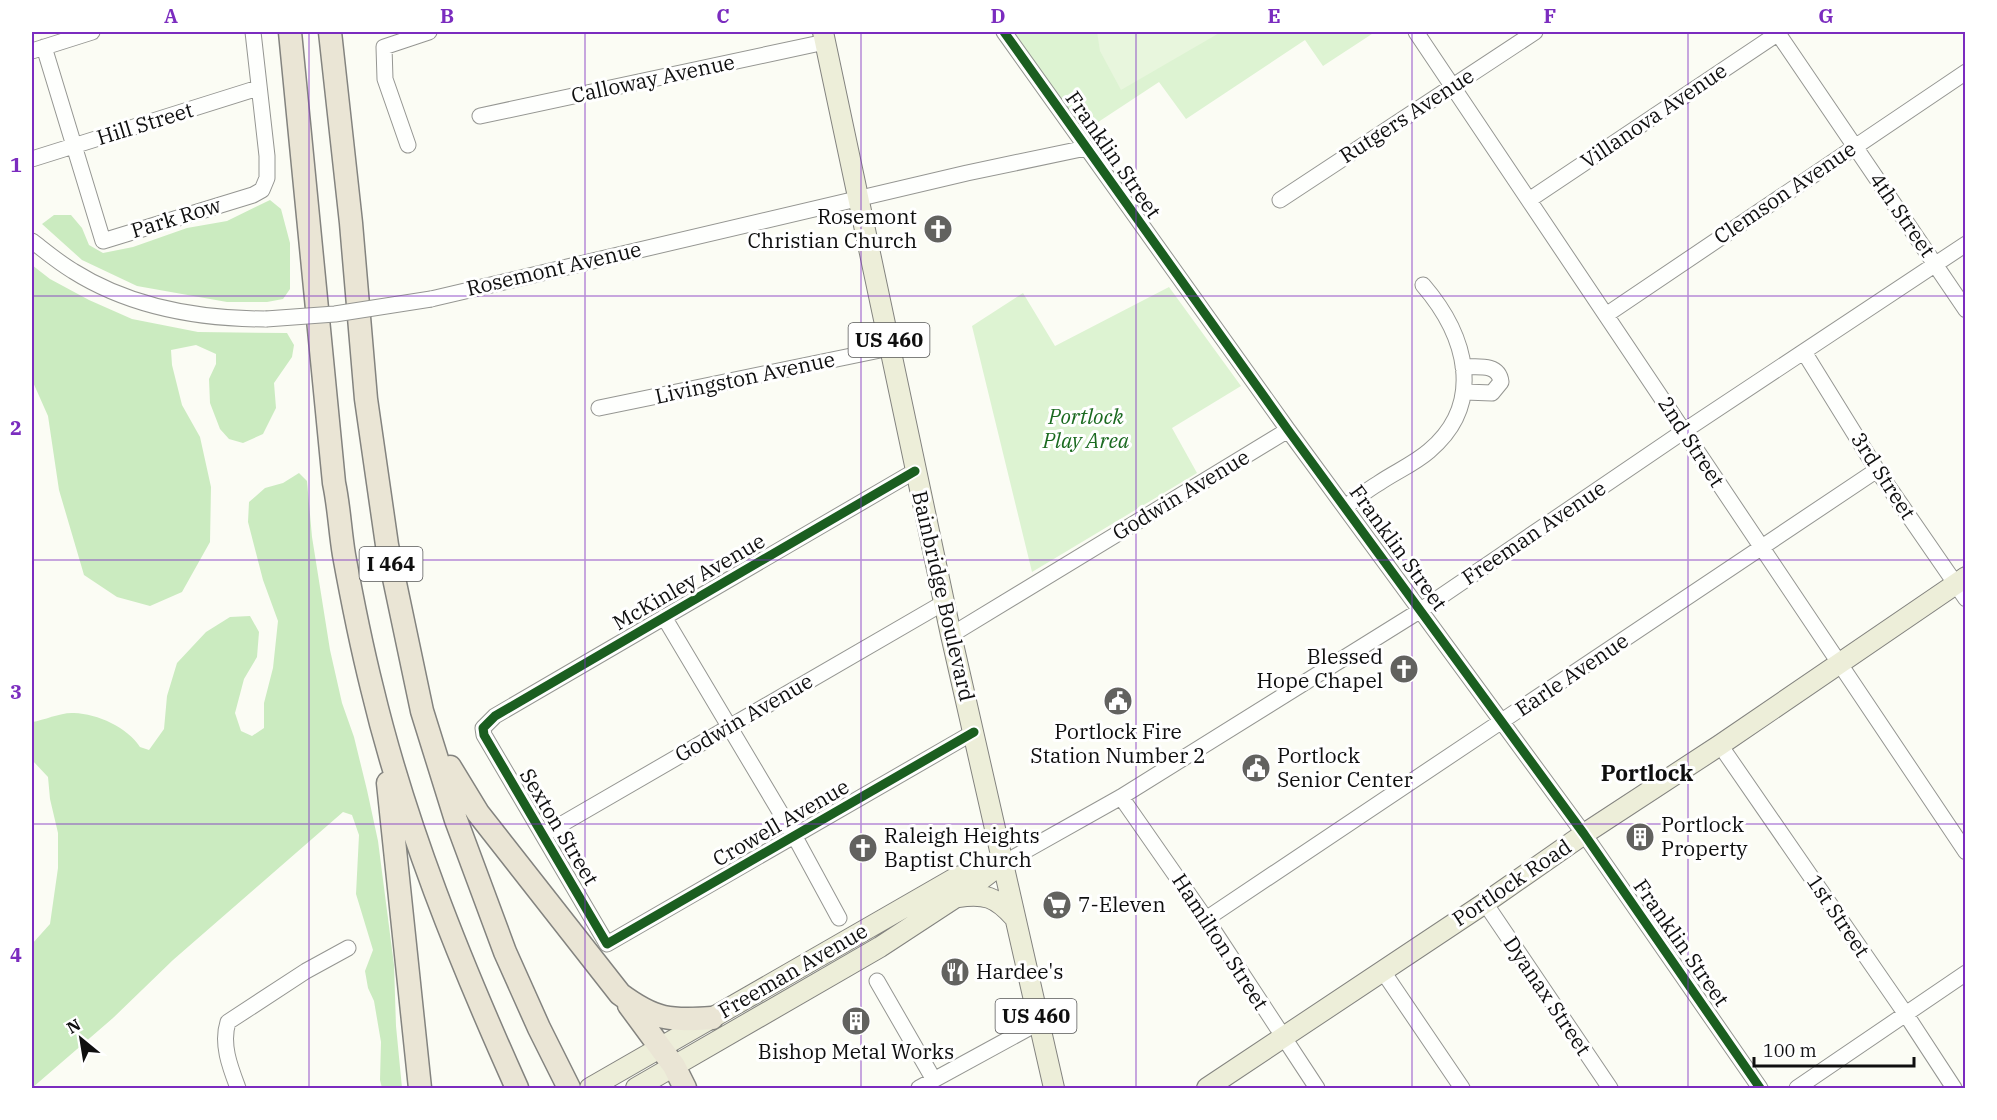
<svg xmlns="http://www.w3.org/2000/svg" width="1997" height="1120" font-family="'IBM Plex Serif',serif">
<style>
.green{fill:#ddf3d2}
.forest{fill:#cbebc0}
.pitch{fill:#e8f6dd}
.lines{fill:none;stroke-linecap:round;stroke-linejoin:round}
.minor-casing{stroke:#959692;stroke-width:17}
.major-casing{stroke:#83837f;stroke-width:22}
.highway-casing{stroke:#83837f;stroke-width:25}
.minor{stroke:#fefffd;stroke-width:15}
.major{stroke:#edeed9;stroke-width:20}
.highway{stroke:#eae5d5;stroke-width:22}
.minor-bridge-casing{stroke:#959692;stroke-width:17;stroke-linecap:butt}
.minor-bridge{stroke:#fefffd;stroke-width:15}
.cycleway-casing{stroke:#fff;stroke-width:13}
.cycleway{stroke:#1b5e20;stroke-width:9}
.grid{fill:none;stroke:#7b2cbf;stroke-width:1.5;stroke-opacity:0.55}
.labels{text-anchor:middle;stroke-width:6;stroke-linejoin:round;paint-order:stroke}
.shield{fill:#fff;stroke:#575757;stroke-width:1.5}
.shield-label{font-size:20px;font-weight:bold;fill:#0f0f0f}
.street-label{font-size:21px;fill:#0f0f0f;stroke:#fff}
.poi-label{font-size:21px;fill:#0f0f0f;stroke:#fff;text-anchor:start}
.park-label{font-size:21px;font-style:italic;fill:#1b6a20;stroke:#fff}
.neighbourhood-label{font-size:22px;font-weight:bold;fill:#0f0f0f;stroke:#fff}
.neatline{fill:none;stroke:#7b2cbf;stroke-width:2}
.grid-label{font-size:20px;text-anchor:middle;font-weight:bold;fill:#7b2cbf}
</style>
<rect width="100%" height="100%" fill="#fbfcf4"/>
<path class="green" d="M 1011,32 L 1375,32 L 1323,66 L 1305,40 L 1186,119 L 1159,82 L 1083,132 Z
M 1169,287 L 1241,386 L 1172,428 L 1197,473 L 1032,572 L 972,326 L 1023,293 L 1055,346 Z"/>
<path class="forest" d="M 270,200 L 281,209 L 290,243 L 290,289 L 283,299 L 267,302 L 227,302 L 137,286 L 82,260 L 42,224 L 54,215 L 71,215 L 82,228 L 89,245 L 103,253 L 133,247 L 187,228 L 227,221 Z
M 32,265 L 50,279 L 89,300 L 132,319 L 198,332 L 287,333 L 294,345 L 292,357 L 274,383 L 276,408 L 263,434 L 243,443 L 229,439 L 220,429 L 210,403 L 209,379 L 216,364 L 216,354 L 196,345 L 171,350 L 172,365 L 182,405 L 200,437 L 211,487 L 210,542 L 182,592 L 150,606 L 117,597 L 84,575 L 59,490 L 48,416 L 32,380 Z
M 299,473 L 307,481 L 312,537 L 330,650 L 342,703 L 354,737 L 367,790 L 378,841 L 394,965 L 396,1026 L 402,1088 L 382,1088 L 380,1080 L 381,1042 L 374,1001 L 368,988 L 365,971 L 373,950 L 356,894 L 359,835 L 352,815 L 343,812 L 173,960 L 113,1018 L 32,1088 L 32,944 L 50,924 L 58,868 L 58,833 L 50,799 L 48,777 L 32,760 L 32,722 C 45,720 61,712 74,713 C 98,714 127,727 140,747 L 149,750 L 164,729 L 167,696 L 177,663 L 206,632 L 230,617 L 250,616 L 259,632 L 257,657 L 244,679 L 235,713 L 241,731 L 252,736 L 264,728 L 264,703 L 273,668 L 278,621 L 263,580 L 248,522 L 249,502 L 265,488 L 283,483 Z"/>
<path class="pitch" d="M 1097,32 L 1221,32 L 1121,90 L 1100,51 Z"/>
<g class="lines">
<g class="minor-casing">
<path id="minor" d="M 1004,32 L 1288,430 L 1584,834 L 1760,1088
M 1416,32 L 1966,852
M 1777,32 L 1966,310
M 44,47 L 103,241 L 253,195 L 262,190 L 267,178 L 267,156 L 253,32
M 32,51 L 92,32
M 480,116 L 825,42
M 408,145 L 385,79 L 384,47 L 429,32
M 32,159 L 258,88
M 1280,200 L 1535,32
M 1529,200 L 1780,32
M 32,241 C 45,251 58,262 73,271 C 130,307 199,319 266,319
M 431,299 L 967,173 L 1086,148
M 1606,315 L 1966,72
M 1804,352 L 1877,470 L 1966,599
M 1463,367 C 1477,367 1499,363 1501,382 L 1492,393 L 1465,392
M 599,408 L 890,348
M 915,471 L 495,716 L 483,728 L 484,735 L 607,944 L 974,732
M 1345,507 C 1356,499 1367,490 1379,483 C 1395,472 1414,464 1429,451 C 1486,403 1466,335 1423,285
M 664,617 L 795,837 L 839,918
M 951,635 L 1288,430
M 1720,745 L 1905,1013 L 1954,1088
M 1121,797 L 1206,919 L 1317,1088
M 543,835 L 945,602
M 1002,864 L 1121,797 L 1421,610 L 1684,431 L 1966,244
M 1485,903 L 1610,1088
M 1206,919 L 1877,470
M 1382,970 L 1462,1088
M 877,981 L 934,1080
M 238,1088 C 230,1067 221,1044 228,1022 L 306,971 L 348,948
M 919,1088 L 1038,1023
M 1797,1088 L 1966,973"/>
</g>
<g class="major-casing">
<path id="major" d="M 823,32 L 951,635 L 1054,1088
M 958,897 C 985,893 996,897 1014,917
M 590,1088 L 957,877 L 1002,864
M 636,1088 L 880,947 L 970,888 L 992,871
M 1207,1088 L 1485,903 L 1584,834 L 1720,745 L 1966,577"/>
</g>
<g class="highway-casing">
<path id="highway" d="M 290,32 L 334,483 C 339,506 340,531 344,555 C 352,599 361,644 372,688 C 405,826 459,959 517,1088
M 330,32 L 351,223 L 366,399 L 387,545 L 422,711 L 456,820 L 505,952 L 539,1028 L 569,1088
M 450,767 L 478,813 L 620,994 C 655,1020 670,1021 712,1018
M 388,783 L 420,1088
M 629,1005 L 674,1066 L 685,1088"/>
</g>
<use href="#minor" class="minor"/>
<use href="#major" class="major"/>
<use href="#highway" class="highway"/>
<g class="minor-bridge-casing">
<path id="minor-bridge" d="M 266,319 L 335,314 L 431,299"/>
</g>
<use href="#minor-bridge" class="minor-bridge"/>
<g class="cycleway-casing">
<path id="cycleway" d="M 1004,32 L 1288,430 L 1584,834 L 1760,1088
M 915,471 L 495,716 L 483,728 L 484,735 L 607,944 L 974,732"/>
</g>
<use href="#cycleway" class="cycleway"/>
</g>
<path class="grid" d="M 309,32 L 309,1088M 585,32 L 585,1088M 861,32 L 861,1088M 1136,32 L 1136,1088M 1412,32 L 1412,1088M 1688,32 L 1688,1088M 32,296 L 1966,296M 32,560 L 1966,560M 32,824 L 1966,824"/>
<defs>
<g id="church-disc" transform="scale(1.5)"><circle r="9.5" fill="#62625f" stroke="#fff"/><path d="M-1.2-6h2.4v3.5h3.3v2.4h-3.3V6h-2.4V-.1h-3.3v-2.4h3.3Z" fill="#fff"/></g>
<g id="civic-disc" transform="scale(1.5)"><circle r="9.5" fill="#62625f" stroke="#fff"/><path d="M-.6-6.5H3V-4.5H.6V-3L4-1V1h2V6H-6V1h2V-1L-.6-3ZM-1.2 2.5V6h2.4V2.5Z" fill="#fff"/></g>
<g id="building-disc" transform="scale(1.5)"><circle r="9.5" fill="#62625f" stroke="#fff"/><path d="M-4-6H4V6H1V3H-1V6H-4ZM-2.5-4.3h1.7v1.8h-1.7ZM.8-4.3h1.7v1.8H.8ZM-2.5-1h1.7V.8h-1.7ZM.8-1h1.7V.8H.8Z" fill="#fff"/></g>
<g id="supermarket-disc" transform="scale(1.5)"><circle r="9.5" fill="#62625f" stroke="#fff"/><path d="M-6-5.5h2.5l.6 2H6L4.5 2H-2.5L-4.4-4H-6ZM-1.5 3.2a1.3 1.3 0 1 0 .1 0ZM3 3.2a1.3 1.3 0 1 0 .1 0Z" fill="#fff"/></g>
<g id="restaurant-disc" transform="scale(1.5)"><circle r="9.5" fill="#62625f" stroke="#fff"/><path d="M-5-6h1v4h1v-4h1v4h1v-4h1v5L-1.5 .5V6h-2V.5L-5-1ZM5-6V6H3V1.5H1.5Q1.5-4 5-6Z" fill="#fff"/></g>
</defs>
<g fill-rule="evenodd">
<use href="#church-disc" x="938" y="229"/>
<use href="#church-disc" x="1404" y="669"/>
<use href="#civic-disc" x="1118" y="701"/>
<use href="#civic-disc" x="1256" y="768"/>
<use href="#building-disc" x="1640" y="837"/>
<use href="#church-disc" x="863" y="848"/>
<use href="#supermarket-disc" x="1057" y="905"/>
<use href="#restaurant-disc" x="955" y="972"/>
<use href="#building-disc" x="856" y="1021"/>
</g>
<g class="labels">
<g class="shield">
<rect x="848.5" y="323" width="81" height="34" rx="4.5"/>
<rect x="359.5" y="547" width="63" height="34" rx="4.5"/>
<rect x="995.5" y="999" width="81" height="34" rx="4.5"/>
</g>
<g class="shield-label">
<text x="889" y="347">US 460</text>
<text x="391" y="571">I 464</text>
<text x="1036" y="1023">US 460</text>
</g>
<g class="street-label">
<text transform="translate(653 79) rotate(-12)" y="7">Calloway Avenue</text>
<text transform="translate(1407 116) rotate(-33)" y="7">Rutgers Avenue</text>
<text transform="translate(1654 116) rotate(-34)" y="7">Villanova Avenue</text>
<text transform="translate(145 124) rotate(-17)" y="7">Hill Street</text>
<text transform="translate(1113 155) rotate(55)" y="7">Franklin Street</text>
<text transform="translate(1785 193) rotate(-34)" y="7">Clemson Avenue</text>
<text transform="translate(1902 215) rotate(55)" y="7">4th Street</text>
<text transform="translate(176 218) rotate(-17)" y="7">Park Row</text>
<text transform="translate(554 269) rotate(-13)" y="7">Rosemont Avenue</text>
<text transform="translate(745 378) rotate(-12)" y="7">Livingston Avenue</text>
<text transform="translate(1691 442) rotate(57)" y="7">2nd Street</text>
<text transform="translate(1883 476) rotate(57)" y="7">3rd Street</text>
<text transform="translate(1181 495) rotate(-31)" y="7">Godwin Avenue</text>
<text transform="translate(1534 533) rotate(-34)" y="7">Freeman Avenue</text>
<text transform="translate(1398 548) rotate(54)" y="7">Franklin Street</text>
<text transform="translate(689 582) rotate(-30)" y="7">McKinley Avenue</text>
<text transform="translate(943 596) rotate(77)" y="7">Bainbridge Boulevard</text>
<text transform="translate(1572 675) rotate(-34)" y="7">Earle Avenue</text>
<text transform="translate(744 718) rotate(-30)" y="7">Godwin Avenue</text>
<text transform="translate(781 823) rotate(-30)" y="7">Crowell Avenue</text>
<text transform="translate(559 827) rotate(59)" y="7">Sexton Street</text>
<text transform="translate(1512 883) rotate(-34)" y="7">Portlock Road</text>
<text transform="translate(1838 916) rotate(56)" y="7">1st Street</text>
<text transform="translate(1220 942) rotate(57)" y="7">Hamilton Street</text>
<text transform="translate(1681 943) rotate(55)" y="7">Franklin Street</text>
<text transform="translate(793 971) rotate(-30)" y="7">Freeman Avenue</text>
<text transform="translate(1547 996) rotate(56)" y="7">Dyanax Street</text>
</g>
<g class="poi-label">
<text x="917" y="224" text-anchor="end">Rosemont<tspan x="917" dy="24">Christian Church</tspan></text>
<text x="1383" y="664" text-anchor="end">Blessed<tspan x="1383" dy="24">Hope Chapel</tspan></text>
<text x="1118" y="739" text-anchor="middle">Portlock Fire<tspan x="1118" dy="24">Station Number 2</tspan></text>
<text x="1277" y="763">Portlock<tspan x="1277" dy="24">Senior Center</tspan></text>
<text x="1661" y="832">Portlock<tspan x="1661" dy="24">Property</tspan></text>
<text x="884" y="843">Raleigh Heights<tspan x="884" dy="24">Baptist Church</tspan></text>
<text x="1078" y="912">7-Eleven</text>
<text x="976" y="979">Hardee's</text>
<text x="856" y="1059" text-anchor="middle">Bishop Metal Works</text>
</g>
<g class="park-label">
<text x="1086" y="424">Portlock<tspan x="1086" dy="24">Play Area</tspan></text>
</g>
<g class="neighbourhood-label">
<text x="1647" y="781">Portlock</text>
</g>
</g>
<rect width="1997" height="1120" fill="none" stroke="#ffffff" stroke-width="66"/>
<g transform="translate(81 1039) rotate(330)" stroke="#ffffff" stroke-width="4.5" paint-order="stroke">
<path d="M0-4.5L10 22L0 15L-10 22Z" fill="#0f0f0f"/>
<text y="-9" font-size="16" font-weight="bold" text-anchor="middle" fill="#0f0f0f">N</text>
</g>
<path d="M1754 1057v9h160v-9" fill="none" stroke="#0f0f0f" stroke-width="3"/>
<text x="1763" y="1057" font-size="18" fill="#0f0f0f" stroke="#ffffff" stroke-width="4.5" paint-order="stroke">100 m</text>
<rect x="33" y="33" width="1931" height="1054" class="neatline"/>
<g class="grid-label">
<text x="171" y="23">A</text>
<text x="447" y="23">B</text>
<text x="723" y="23">C</text>
<text x="998" y="23">D</text>
<text x="1274" y="23">E</text>
<text x="1550" y="23">F</text>
<text x="1826" y="23">G</text>
<text x="16" y="172">1</text>
<text x="16" y="435">2</text>
<text x="16" y="699">3</text>
<text x="16" y="962">4</text>
</g>
</svg>
